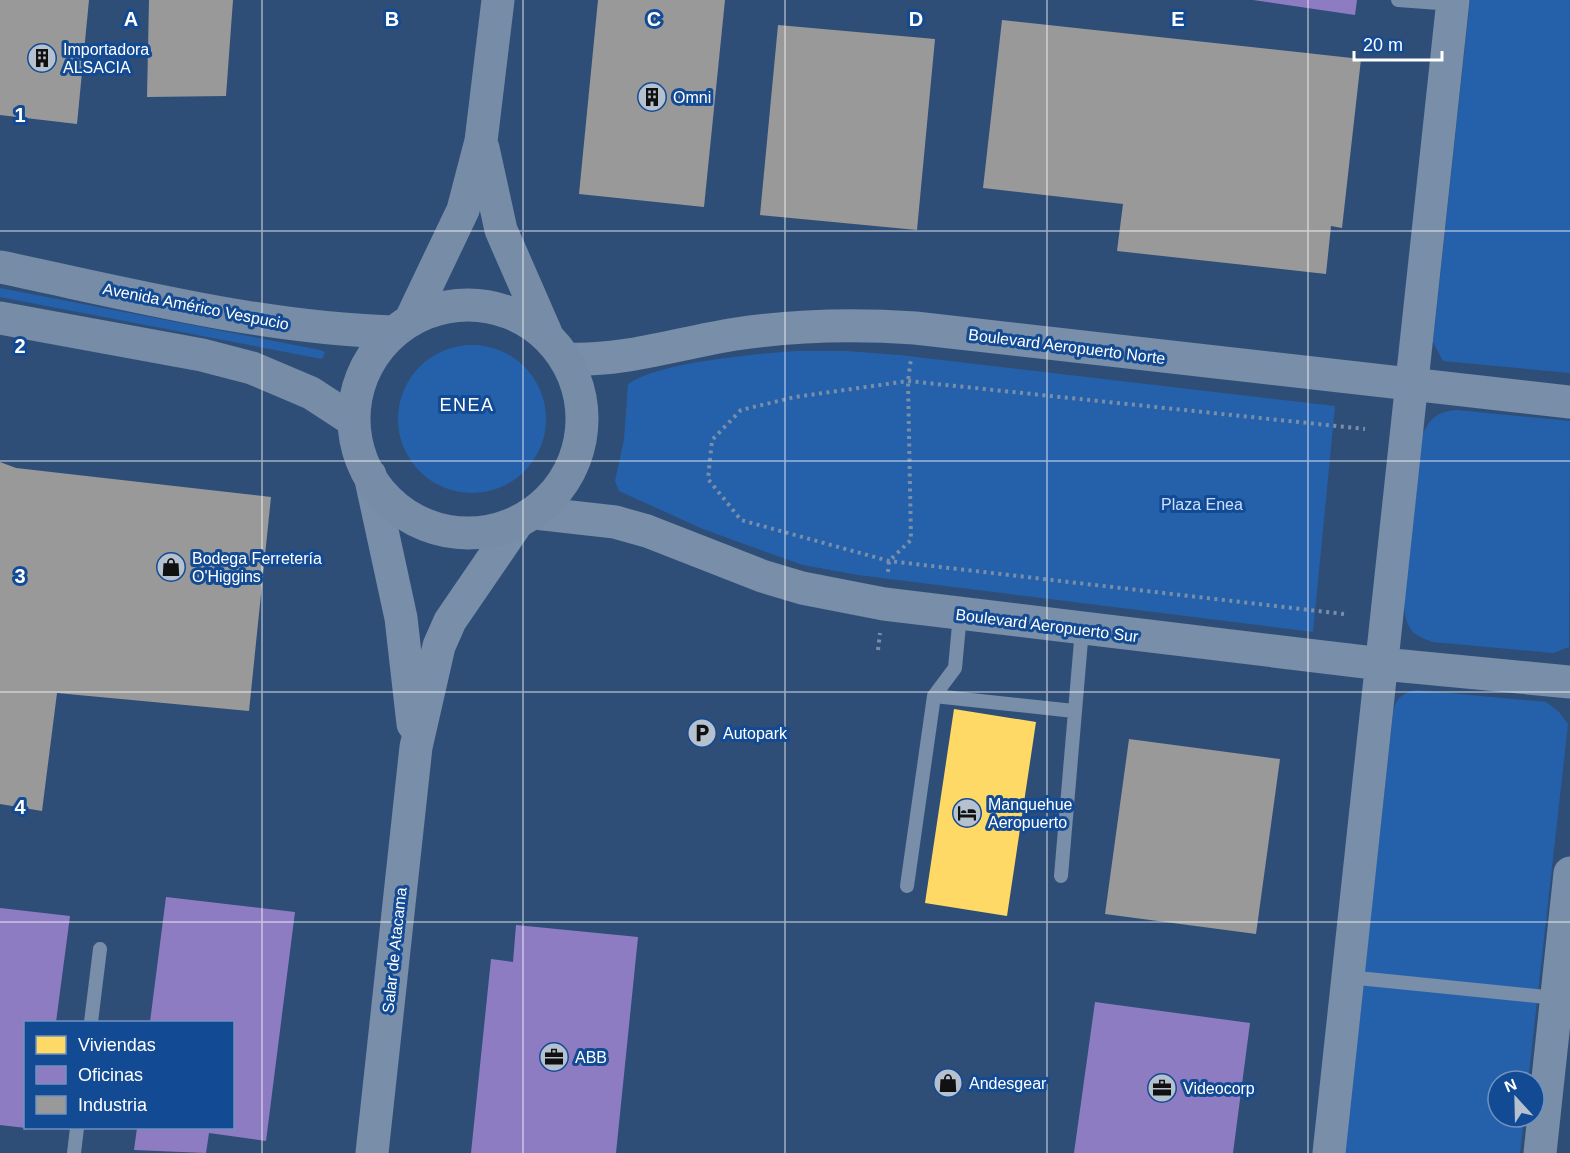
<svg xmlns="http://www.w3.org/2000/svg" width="1570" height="1153" font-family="Helvetica,sans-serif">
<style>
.green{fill:#2561ab}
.homes{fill:#ffd966}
.offices{fill:#8e7cc3}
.industry{fill:#999}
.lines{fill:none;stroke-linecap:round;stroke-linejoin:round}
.path{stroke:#788ea9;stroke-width:4;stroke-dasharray:3 4.5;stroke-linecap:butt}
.service{stroke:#788ea9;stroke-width:14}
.tertiary{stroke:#788ea9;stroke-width:33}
.primary{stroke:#768ca7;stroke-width:33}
.grid{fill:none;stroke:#fff;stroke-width:1.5;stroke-opacity:0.55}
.labels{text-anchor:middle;stroke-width:6;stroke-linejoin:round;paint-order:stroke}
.poi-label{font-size:16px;fill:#fff;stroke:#124a94;text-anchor:start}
.street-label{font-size:16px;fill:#fff;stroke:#124a94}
.park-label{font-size:16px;fill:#c8e0fd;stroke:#124a94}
.neighbourhood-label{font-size:18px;letter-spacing:1.5px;fill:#fff;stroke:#124a94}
.grid-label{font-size:20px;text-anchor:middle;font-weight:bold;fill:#fff;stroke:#124a94;stroke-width:6;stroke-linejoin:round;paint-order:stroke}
</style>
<rect width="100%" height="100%" fill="#2f4e77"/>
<path class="green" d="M 1470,0 L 1570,0 L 1570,373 L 1443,361 L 1433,342 Z
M 0,288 L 320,350 L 325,352 L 322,359 L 0,297 Z
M398 419a74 74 0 1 1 148 0a74 74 0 1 1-148 0Z
M 796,351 L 846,351 L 899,355 L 1335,406 L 1313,632 L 858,575 L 803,565 L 758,549 L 703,529 L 619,491 L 615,481 L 624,440 L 628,384 C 658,362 756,354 796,351 Z
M 1456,410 L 1570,421 L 1569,647 L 1553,653 L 1433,642 C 1411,634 1407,630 1404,606 L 1420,440 C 1430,419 1433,413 1456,410 Z
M 1415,690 L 1546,702 L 1559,712 L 1568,724 L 1528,1081 L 1498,1081 L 1498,1117 L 1524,1117 L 1520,1153 L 1344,1153 L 1393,715 C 1395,699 1400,695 1415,690 Z"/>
<path class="homes" d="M 954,709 L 1036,722 L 1007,916 L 925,903 Z"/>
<path class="offices" d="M 1253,0 L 1357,0 L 1355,15 Z
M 166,897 L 295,912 L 266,1141 L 209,1133 L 206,1153 L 134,1150 L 137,1128 L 232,1128 L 232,1022 L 150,1022 Z
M 0,908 L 70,916 L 56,1022 L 26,1022 L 26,1128 L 0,1125 Z
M 516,925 L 638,937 L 616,1153 L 471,1153 L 491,959 L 513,962 Z
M 1095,1002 L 1250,1023 L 1233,1153 L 1074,1153 Z"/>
<path class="industry" d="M 0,0 L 89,0 L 77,124 L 0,115 Z
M 149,0 L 233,0 L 226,96 L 147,97 Z
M 598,0 L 725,0 L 704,207 L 579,194 Z
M 1002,20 L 1361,59 L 1342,228 L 1331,226 L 1326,274 L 1117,251 L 1123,204 L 983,188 Z
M 778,25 L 935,39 L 917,230 L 760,215 Z
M 0,462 L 16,468 L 271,497 L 249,711 L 57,693 L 42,811 L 0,804 Z
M 1129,739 L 1280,759 L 1256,934 L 1105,914 Z"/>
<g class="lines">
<path class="path" d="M 888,572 L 889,561 L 911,540 L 908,381 L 911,358
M 1344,614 L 889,561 L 741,520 L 708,479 L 712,440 L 741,410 L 795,397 L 908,381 L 1365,429
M 878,650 L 880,633"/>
<path class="service" d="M 1398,0 L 1453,4
M 934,696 L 1074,711
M 1061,876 L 1082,629
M 907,886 L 934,696 L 955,668 L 960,614
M 1348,977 L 1556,998
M 91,1022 L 100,949
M 74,1153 L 77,1128"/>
<path class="tertiary" d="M 565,359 C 624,362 678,343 736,334 C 796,325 855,324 915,328 L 1570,402
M 370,475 L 401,618 L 413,724
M 535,513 L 615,522 L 647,531 L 762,576 L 802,588 L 884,604 L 1382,664 L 1570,682
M 372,1153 L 416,747 L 439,646 L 450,621 L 517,523
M 1329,1153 L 1453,0
M 1540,1153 L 1570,873"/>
<path class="primary" d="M 483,148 L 501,230 L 546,333
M 0,267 C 130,294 260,328 393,332
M354 419a114 114 0 1 1 228 0a114 114 0 1 1-228 0Z
M 0,318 L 202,355 L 252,368 L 311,393 L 354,421
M 411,319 L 463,210 L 481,141 L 498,0"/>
</g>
<path class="grid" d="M 262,0 L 262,1153M 523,0 L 523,1153M 785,0 L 785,1153M 1047,0 L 1047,1153M 1308,0 L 1308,1153M 0,231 L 1570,231M 0,461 L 1570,461M 0,692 L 1570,692M 0,922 L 1570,922"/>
<defs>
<g id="building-disc" transform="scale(1.5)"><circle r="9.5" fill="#b6c1cf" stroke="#124a94"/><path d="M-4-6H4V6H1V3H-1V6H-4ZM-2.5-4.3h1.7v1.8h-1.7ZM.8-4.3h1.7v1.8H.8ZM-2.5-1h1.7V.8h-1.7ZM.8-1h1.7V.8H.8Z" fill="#111"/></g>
<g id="shop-disc" transform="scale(1.5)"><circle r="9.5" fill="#b6c1cf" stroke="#124a94"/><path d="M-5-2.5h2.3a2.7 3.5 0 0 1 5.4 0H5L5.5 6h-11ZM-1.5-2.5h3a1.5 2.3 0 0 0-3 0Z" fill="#111"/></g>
<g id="parking-disc" transform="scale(1.5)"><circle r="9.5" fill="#b6c1cf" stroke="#124a94"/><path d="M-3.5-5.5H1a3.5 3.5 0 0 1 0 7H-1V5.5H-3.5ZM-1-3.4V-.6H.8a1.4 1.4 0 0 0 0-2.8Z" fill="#111"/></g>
<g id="hotel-disc" transform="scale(1.5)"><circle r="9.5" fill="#b6c1cf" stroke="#124a94"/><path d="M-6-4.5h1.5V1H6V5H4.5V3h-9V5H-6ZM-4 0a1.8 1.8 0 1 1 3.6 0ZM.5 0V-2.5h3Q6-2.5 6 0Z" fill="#111"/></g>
<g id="office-disc" transform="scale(1.5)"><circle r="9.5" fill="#b6c1cf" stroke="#124a94"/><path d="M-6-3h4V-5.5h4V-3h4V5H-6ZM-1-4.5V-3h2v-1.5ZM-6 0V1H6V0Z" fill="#111"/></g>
</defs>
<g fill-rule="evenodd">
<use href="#building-disc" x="42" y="58"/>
<use href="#building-disc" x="652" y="97"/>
<use href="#shop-disc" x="171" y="567"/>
<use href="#parking-disc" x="702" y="733"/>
<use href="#hotel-disc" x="967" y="813"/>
<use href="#office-disc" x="554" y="1057"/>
<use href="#shop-disc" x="948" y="1083"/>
<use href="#office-disc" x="1162" y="1088"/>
</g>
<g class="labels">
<g class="poi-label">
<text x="63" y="55">Importadora<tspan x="63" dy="18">ALSACIA</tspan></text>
<text x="673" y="103">Omni</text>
<text x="192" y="564">Bodega Ferretería<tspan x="192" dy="18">O'Higgins</tspan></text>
<text x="723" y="739">Autopark</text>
<text x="988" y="810">Manquehue<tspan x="988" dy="18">Aeropuerto</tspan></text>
<text x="575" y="1063">ABB</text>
<text x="969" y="1089">Andesgear</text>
<text x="1183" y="1094">Videocorp</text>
</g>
<g class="street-label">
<text transform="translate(196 306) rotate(11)" y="6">Avenida Américo Vespucio</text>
<text transform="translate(1067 346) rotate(7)" y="6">Boulevard Aeropuerto Norte</text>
<text transform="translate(1047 625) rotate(7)" y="6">Boulevard Aeropuerto Sur</text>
<text transform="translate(394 950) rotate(-84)" y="6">Salar de Atacama</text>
</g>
<g class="park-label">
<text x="1202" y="510">Plaza Enea</text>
</g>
<g class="neighbourhood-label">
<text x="467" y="411">ENEA</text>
</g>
</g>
<g class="grid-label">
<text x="131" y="26">A</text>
<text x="392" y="26">B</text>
<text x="654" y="26">C</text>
<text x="916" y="26">D</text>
<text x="1178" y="26">E</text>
<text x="20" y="122">1</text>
<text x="20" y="353">2</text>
<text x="20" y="583">3</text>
<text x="20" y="814">4</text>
</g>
<rect x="24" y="1021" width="210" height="108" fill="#124a94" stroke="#7192bf" stroke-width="1.5"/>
<rect x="36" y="1036" width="30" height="18" fill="#ffd966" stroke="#7192bf" stroke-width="1.5"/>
<text x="78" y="1051" font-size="18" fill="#ffffff">Viviendas</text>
<rect x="36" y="1066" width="30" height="18" fill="#8e7cc3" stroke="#7192bf" stroke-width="1.5"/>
<text x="78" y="1081" font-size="18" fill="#ffffff">Oficinas</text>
<rect x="36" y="1096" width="30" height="18" fill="#999999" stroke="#7192bf" stroke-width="1.5"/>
<text x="78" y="1111" font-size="18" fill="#ffffff">Industria</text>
<g transform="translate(1516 1099) rotate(338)"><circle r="28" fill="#124a94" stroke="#7192bf" stroke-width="1.5"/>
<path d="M0-4.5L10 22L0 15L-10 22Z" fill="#b6c1cf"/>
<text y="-9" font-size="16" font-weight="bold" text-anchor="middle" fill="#ffffff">N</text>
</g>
<path d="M1354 51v9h88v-9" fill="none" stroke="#ffffff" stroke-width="3"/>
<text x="1363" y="51" font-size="18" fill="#ffffff" stroke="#124a94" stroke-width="4.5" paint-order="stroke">20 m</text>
</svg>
